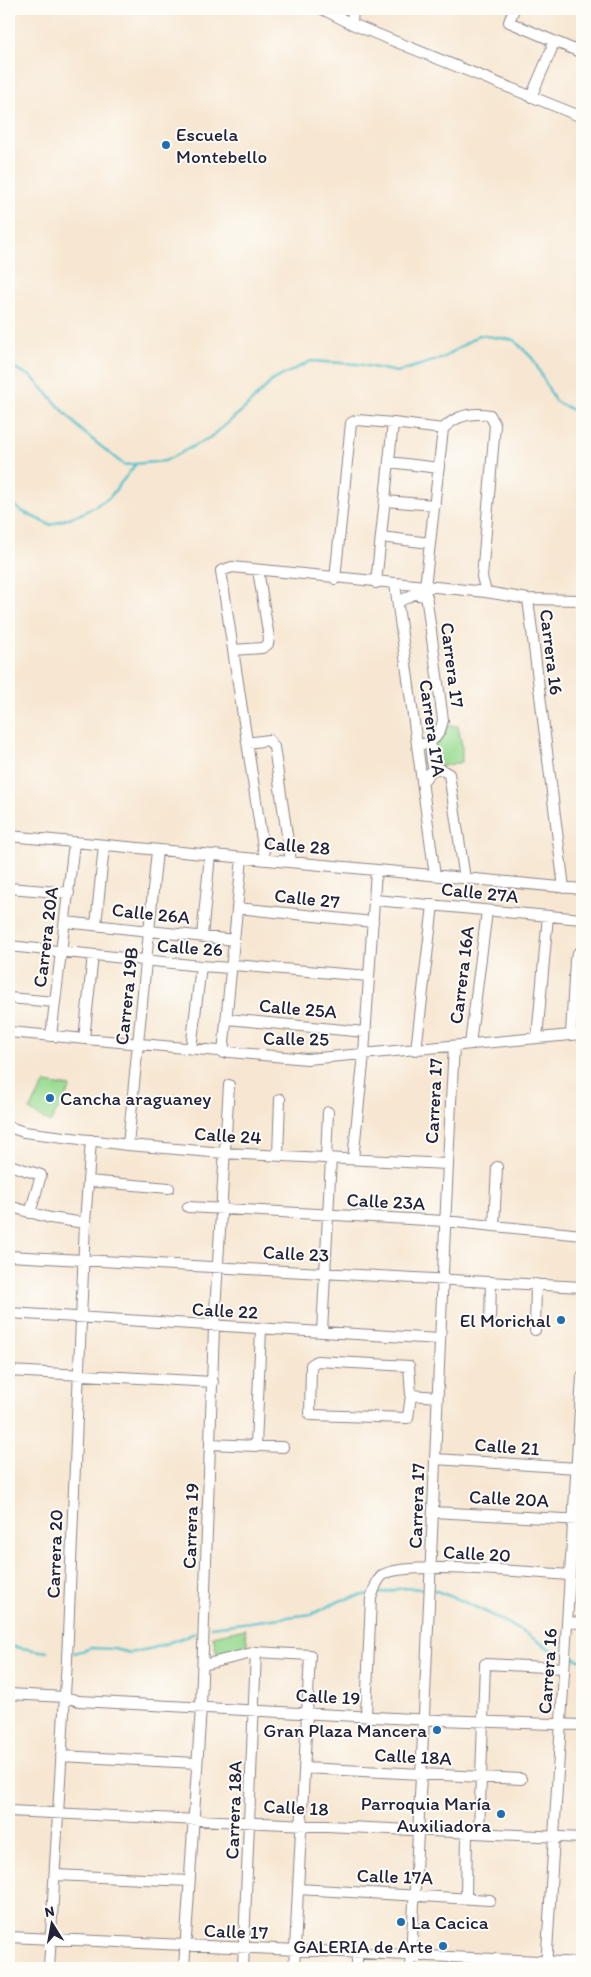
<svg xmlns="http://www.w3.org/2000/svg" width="591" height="1977" font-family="Itim,sans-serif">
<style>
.green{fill:#99db92;stroke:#5e7e66}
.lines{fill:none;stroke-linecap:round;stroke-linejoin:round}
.stream{stroke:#54c1cb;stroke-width:2.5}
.minor-casing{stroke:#8c8486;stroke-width:12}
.minor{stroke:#fff;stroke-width:10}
.poi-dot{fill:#1f6fb2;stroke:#fdfcf7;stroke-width:2}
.labels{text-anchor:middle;stroke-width:4;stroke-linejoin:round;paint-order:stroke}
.poi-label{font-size:19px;fill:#22223b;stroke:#fdfcf7;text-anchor:end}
.street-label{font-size:19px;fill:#22223b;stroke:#fdfcf7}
</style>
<rect width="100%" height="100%" fill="#fdfcf7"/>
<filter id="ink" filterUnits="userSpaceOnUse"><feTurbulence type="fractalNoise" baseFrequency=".02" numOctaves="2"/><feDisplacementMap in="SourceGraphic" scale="10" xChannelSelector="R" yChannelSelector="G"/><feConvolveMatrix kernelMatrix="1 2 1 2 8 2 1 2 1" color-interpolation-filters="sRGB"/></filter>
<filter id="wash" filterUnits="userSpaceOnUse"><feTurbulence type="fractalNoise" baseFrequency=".0096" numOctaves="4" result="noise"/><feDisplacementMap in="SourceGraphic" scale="20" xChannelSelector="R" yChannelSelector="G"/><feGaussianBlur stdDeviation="1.12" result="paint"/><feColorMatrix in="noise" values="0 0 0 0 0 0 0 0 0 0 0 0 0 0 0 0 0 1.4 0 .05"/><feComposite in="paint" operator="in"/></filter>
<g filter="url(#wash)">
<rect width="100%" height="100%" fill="#f7e7d2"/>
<path class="green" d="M 448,726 L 458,726 L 462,745 L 462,762 L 439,767 L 435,744 Z
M 45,1083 L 71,1087 L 50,1123 L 29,1110 Z
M 245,1629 L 248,1648 L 217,1654 L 213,1636 Z"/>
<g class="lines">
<path class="stream" d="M 9,365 L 32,377 L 82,431 L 124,465 L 165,461 L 211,437 L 244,409 L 273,380 L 311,361 L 357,364 L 397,372 L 443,358 L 479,335 L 514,340 L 533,359 L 555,401 L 582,415
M 9,501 L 21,511 L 50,525 L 83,513 L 109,498 L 136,464
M 434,1590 C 479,1606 520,1628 560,1656
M 378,1594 L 402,1588 L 425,1589
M 211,1627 L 312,1614 L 342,1600 L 368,1594
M 9,1646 L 47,1652
M 74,1653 L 92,1648 L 114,1649 L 130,1653 L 153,1648 L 196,1633
M 572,1657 L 582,1661"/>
</g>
</g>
<g filter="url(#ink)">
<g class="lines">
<g class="minor-casing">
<path id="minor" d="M 322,9 L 352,24 L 582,117
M 514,9 L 509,22 L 582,53
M 352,24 L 353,9
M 531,97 L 552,48 L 551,41
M 393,423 L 443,429 C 456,415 472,412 490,415 L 495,425 L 482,577 L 486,592
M 389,462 L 439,468
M 385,501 L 435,505
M 381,537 L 430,543
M 335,579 L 351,423 L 357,420 L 393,423 L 376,583
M 395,584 L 435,876
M 528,599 L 564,888
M 398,602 L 414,594 L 427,597
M 233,650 L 262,648 L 268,644 L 269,638 L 258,570
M 247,743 L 269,740 L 274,747 L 291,862
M 430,743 L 432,762 L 436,768
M 418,745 C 434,743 440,735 443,720 L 425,587 L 443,429
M 423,781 L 433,769 L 440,769 L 449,774 L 465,879
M 9,836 L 582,889
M 265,860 L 221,571 L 232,567 L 486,592 L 528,599 L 582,600
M 9,888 L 69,893
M 375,900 L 582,919
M 237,908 L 373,922
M 65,922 L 234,940
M 96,925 L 104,846
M 202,936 L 210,855
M 9,946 L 201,966 L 230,968 L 233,965 L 369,976
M 9,998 L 55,1002
M 227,1019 L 365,1032
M 9,1032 L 307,1059 L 582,1034
M 571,1035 L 575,960 L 578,953 L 582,952
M 51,1036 L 74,843
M 537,1038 L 548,916
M 84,1039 L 93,955
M 470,1044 L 487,911
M 191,1049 L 201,966
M 416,1050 L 433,905
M 223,1053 L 242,858
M 9,1127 L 24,1132 L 128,1145 L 224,1153 L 447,1164
M 128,1145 L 157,850
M 278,1155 L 280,1099
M 326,1158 L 328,1112
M 353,1159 L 364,1054 L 376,870
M 9,1165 L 41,1175 L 30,1213
M 88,1181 L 169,1188
M 9,1206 L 50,1218 L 85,1223
M 188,1207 L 445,1221 L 582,1235
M 494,1226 L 497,1167
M 9,1256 L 582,1287
M 9,1313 L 439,1339
M 490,1320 L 491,1282
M 535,1330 L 536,1284
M 322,1332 L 331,1158
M 317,1361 L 409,1366 L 411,1395 L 408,1418 L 310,1415 L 311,1365 Z
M 9,1371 L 213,1382
M 411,1395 L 437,1397
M 210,1444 L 283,1447
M 256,1446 L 261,1329
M 435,1459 L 577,1468
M 433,1512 L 582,1520
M 567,1622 L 582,1623
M 203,1665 L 256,1652 L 310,1655 L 294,1968
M 9,1694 L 65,1697 L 79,1701 L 412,1719 L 582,1725
M 366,1715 L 371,1598 C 374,1591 376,1580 383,1575 C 402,1560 539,1573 570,1575
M 61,1756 L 196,1763
M 304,1768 L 521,1779
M 9,1811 L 582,1838
M 479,1833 L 485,1664 L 564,1668
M 55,1875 L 189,1881
M 298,1889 L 490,1900
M 466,1897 L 467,1833
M 9,1937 L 582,1963
M 49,1968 L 67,1660 L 85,1223 L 91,1140
M 184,1968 L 201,1707 L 214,1327 L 229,1085
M 243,1968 L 256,1652
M 357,1968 L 357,1953
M 410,1968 C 430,1661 437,1353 454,1046
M 546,1968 L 582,1377"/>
</g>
<use href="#minor" class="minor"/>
</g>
</g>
<g class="poi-dot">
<circle cx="166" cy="145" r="5"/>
<circle cx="50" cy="1098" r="5"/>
<circle cx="561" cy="1320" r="5"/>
<circle cx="437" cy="1730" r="5"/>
<circle cx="501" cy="1814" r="5"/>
<circle cx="401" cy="1922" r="5"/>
<circle cx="443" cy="1946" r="5"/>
</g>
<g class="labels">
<g class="poi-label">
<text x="176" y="141" text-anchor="start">Escuela<tspan x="176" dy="22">Montebello</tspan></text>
<text x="60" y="1105" text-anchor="start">Cancha araguaney</text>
<text x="551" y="1327">El Morichal</text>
<text x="427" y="1737">Gran Plaza Mancera</text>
<text x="491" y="1810">Parroquia María<tspan x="491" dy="22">Auxiliadora</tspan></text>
<text x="411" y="1929" text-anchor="start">La Cacica</text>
<text x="433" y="1953">GALERIA de Arte</text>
</g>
<g class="street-label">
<text transform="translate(552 652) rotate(83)" y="7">Carrera 16</text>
<text transform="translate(453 665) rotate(83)" y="7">Carrera 17</text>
<text transform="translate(433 728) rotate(82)" y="7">Carrera 17A</text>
<text transform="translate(297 845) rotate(5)" y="7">Calle 28</text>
<text transform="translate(480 892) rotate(6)" y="7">Calle 27A</text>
<text transform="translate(307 898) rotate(6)" y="7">Calle 27</text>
<text transform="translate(151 913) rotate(6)" y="7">Calle 26A</text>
<text transform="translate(45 937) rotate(-83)" y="7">Carrera 20A</text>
<text transform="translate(190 947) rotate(4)" y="7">Calle 26</text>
<text transform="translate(461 975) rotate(-83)" y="7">Carrera 16A</text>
<text transform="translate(126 996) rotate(-84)" y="7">Carrera 19B</text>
<text transform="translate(298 1008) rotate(5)" y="7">Calle 25A</text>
<text transform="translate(296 1038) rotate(1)" y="7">Calle 25</text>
<text transform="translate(433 1101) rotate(-87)" y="7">Carrera 17</text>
<text transform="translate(228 1135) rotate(4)" y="7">Calle 24</text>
<text transform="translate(386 1201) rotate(3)" y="7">Calle 23A</text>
<text transform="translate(296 1253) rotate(3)" y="7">Calle 23</text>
<text transform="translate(225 1310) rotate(3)" y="7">Calle 22</text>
<text transform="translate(507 1446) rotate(4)" y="7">Calle 21</text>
<text transform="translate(509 1498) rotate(3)" y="7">Calle 20A</text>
<text transform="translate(416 1506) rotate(-88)" y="7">Carrera 17</text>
<text transform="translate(190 1526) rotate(-88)" y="7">Carrera 19</text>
<text transform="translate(477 1553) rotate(3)" y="7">Calle 20</text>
<text transform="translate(54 1554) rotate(-88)" y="7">Carrera 20</text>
<text transform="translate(547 1671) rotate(-86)" y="7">Carrera 16</text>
<text transform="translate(328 1696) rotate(3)" y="7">Calle 19</text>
<text transform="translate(413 1756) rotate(3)" y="7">Calle 18A</text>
<text transform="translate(296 1807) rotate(3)" y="7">Calle 18</text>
<text transform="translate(233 1810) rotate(-88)" y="7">Carrera 18A</text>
<text transform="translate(395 1876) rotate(2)" y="7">Calle 17A</text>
<text transform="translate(236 1931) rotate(2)" y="7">Calle 17</text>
</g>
</g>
<rect width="591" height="1977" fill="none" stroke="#fdfcf7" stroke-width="30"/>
<g transform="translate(52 1924) rotate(349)" stroke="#fdfcf7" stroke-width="4" paint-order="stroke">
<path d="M0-4L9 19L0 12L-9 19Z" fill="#22223b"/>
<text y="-8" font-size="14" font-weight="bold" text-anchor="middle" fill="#22223b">N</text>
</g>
</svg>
